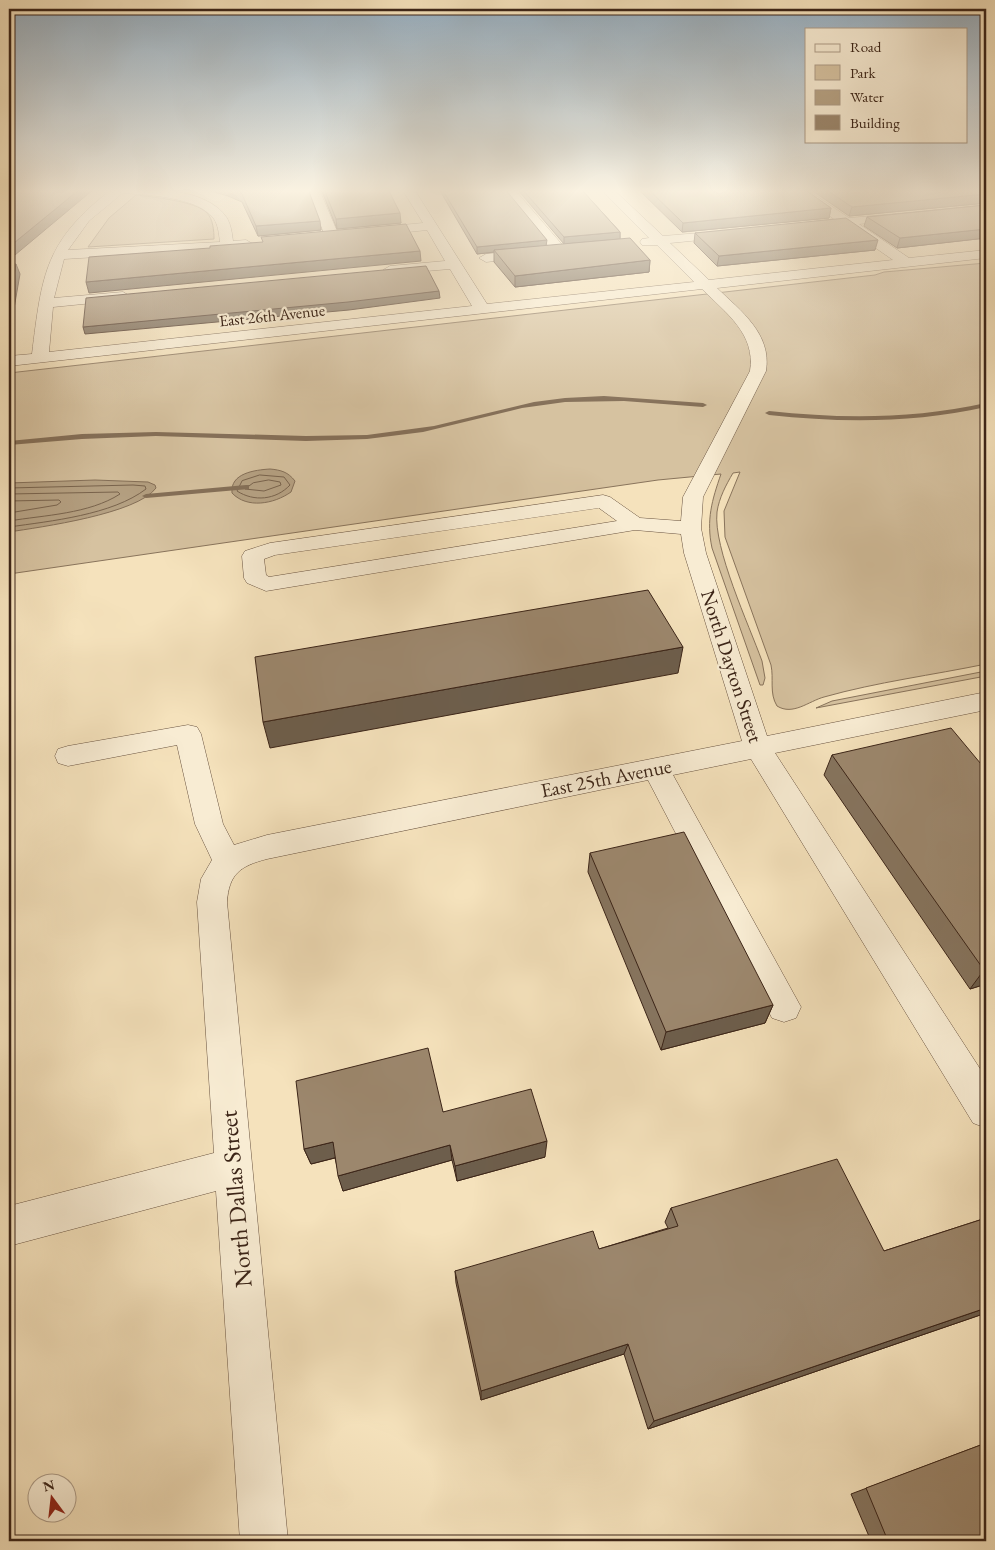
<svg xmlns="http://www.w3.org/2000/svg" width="995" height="1550" font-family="'EB Garamond',serif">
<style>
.green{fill:#d6c2a0;stroke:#89745c}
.water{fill:#b6a284;stroke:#857059}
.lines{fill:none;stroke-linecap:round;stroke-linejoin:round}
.shore{stroke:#79644e;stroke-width:1}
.stream{fill:#857059;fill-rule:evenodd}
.minor-casing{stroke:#6a5441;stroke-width:1}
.minor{fill:#f8ecd3;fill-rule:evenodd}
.wall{fill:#86745e;stroke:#3c2518}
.shaded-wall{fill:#6d5e4c;stroke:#3c2518}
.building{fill:#9c876d;stroke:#3c2518}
.labels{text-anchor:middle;stroke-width:4.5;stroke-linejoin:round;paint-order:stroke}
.far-street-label{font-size:16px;fill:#3c2518;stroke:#f8ecd3}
.street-label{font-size:20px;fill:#3c2518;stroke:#f8ecd3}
.near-street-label{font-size:24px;fill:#3c2518;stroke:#f8ecd3}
</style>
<rect width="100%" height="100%" fill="#f5e2bc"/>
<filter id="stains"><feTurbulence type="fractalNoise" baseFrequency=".004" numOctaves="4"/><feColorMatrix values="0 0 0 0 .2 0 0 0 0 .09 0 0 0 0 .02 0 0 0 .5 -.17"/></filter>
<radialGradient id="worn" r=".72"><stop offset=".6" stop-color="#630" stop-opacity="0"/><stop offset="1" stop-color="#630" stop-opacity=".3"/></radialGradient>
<path class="green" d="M 136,195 C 152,197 196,201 207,213 C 213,219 214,231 214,239 L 88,247 L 109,218 Z
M 986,263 L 986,664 C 933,675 877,682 824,697 C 809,701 793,716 777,706 C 769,693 774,679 771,665 L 725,537 L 724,511 L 740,472 L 733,473 C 726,485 719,498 717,512 C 713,548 749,625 762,661 L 765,678 L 763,685 L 760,685 L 712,548 C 706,520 712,500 721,474 L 658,480 L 9,574 L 9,373 L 875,275 L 884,272 Z
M 986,671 L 986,676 L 816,708 L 832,701 Z"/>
<path class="water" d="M 270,469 C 281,470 288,472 295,481 L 291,492 C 274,504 247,509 232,493 C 230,473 255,470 270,469 Z
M 95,480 L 148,482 L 155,485 L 156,488 C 137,514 41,527 9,532 L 9,483 Z"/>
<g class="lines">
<path class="shore" d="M 260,475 L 284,477 L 290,485 C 276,500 254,502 237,491 L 242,481 Z
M 269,480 L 280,482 L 281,485 L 264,491 L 245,489 L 253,483 Z
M 9,488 L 133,485 L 145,486 L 146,489 C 112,515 51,521 9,527
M 9,494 L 118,492 L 120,494 C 89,514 45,515 9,521
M 9,501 L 59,500 L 61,502 L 57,505 L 9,513"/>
<path class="stream" d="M 604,396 L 703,403 L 707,405 L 703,407 L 624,401 L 565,402 L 522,408 L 423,432 L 367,439 L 306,441 L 156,436 L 82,439 L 9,445 L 9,441 L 82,434 L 156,432 L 306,436 L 367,435 L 434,426 L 534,402 L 565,398 Z
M 986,403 L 986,407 C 914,423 843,423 769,415 L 765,413 L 769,411 C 843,419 913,419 986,403 Z
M 246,485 L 249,485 L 249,489 L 146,498 L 142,496 L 146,494 Z"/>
<g class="minor-casing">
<path id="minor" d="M 112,189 C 146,189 206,186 227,218 C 231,225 232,233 233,241 L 246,240 L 253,244 L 246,248 L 64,259 L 54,298 L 123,292 L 130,296 L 123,300 L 53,307 L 49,352 L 472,306 L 450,269 L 390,274 L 383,270 L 390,266 L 445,261 L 427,230 L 371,236 L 364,232 L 371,228 L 423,223 L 402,189 L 414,189 L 487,304 L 694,282 L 657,245 L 642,245 L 640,242 L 642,239 L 649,238 L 600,189 L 613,189 L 663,236 L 736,230 L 738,233 L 736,236 L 731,237 L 670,243 L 709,280 L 893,260 L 844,226 L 809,228 L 808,225 L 809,222 L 834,219 L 792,189 L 806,189 L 849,218 L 907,213 L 909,216 L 907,219 L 903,220 L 859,224 L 909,258 L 986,250 L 986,258 L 717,288 C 741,311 772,334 766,371 L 703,497 L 701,528 L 706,553 L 767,736 L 986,692 L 986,710 L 775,753 L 986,1078 L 986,1128 L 973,1123 L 751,759 L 673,775 L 801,1007 L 796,1018 L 784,1022 L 772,1018 L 648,780 L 267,859 C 240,866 229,874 227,902 L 288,1541 L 240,1541 L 216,1191 L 9,1246 L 9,1206 L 214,1153 L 197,902 L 201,879 L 212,860 L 195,824 L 177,745 L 68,766 L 58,763 L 55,756 L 58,749 L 68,746 L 188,725 L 197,727 L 201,734 L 223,824 L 234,845 L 267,835 L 742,741 L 684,553 L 681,534 L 635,530 L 266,591 L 247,583 L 244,578 L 242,556 L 245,551 L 270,543 L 603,495 L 610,497 L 640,518 L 681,521 L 683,497 L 750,371 C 756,334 726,313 702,289 L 9,366 L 9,356 L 32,354 C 42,273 45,241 112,189 ZM 123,193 C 148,195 199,197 214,219 C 218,225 219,234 220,242 L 68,250 L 89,221 ZM 599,508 L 617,521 L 269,577 L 266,575 L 264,559 L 275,555 Z
M 307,189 L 319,189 L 339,236 L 337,239 L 332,240 L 325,236 Z
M 502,189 L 514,189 L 565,248 L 567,251 L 565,254 L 555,254 Z
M 530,250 L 537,254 L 535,257 L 486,262 L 479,258 L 486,254 Z"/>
</g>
<use href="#minor" class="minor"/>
</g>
<path class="wall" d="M 204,189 L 308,189 L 321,230 L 258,236 L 242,202 L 228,196 Z
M 321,189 L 388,189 L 401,223 L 337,229 Z
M 439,189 L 505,189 L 546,246 L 650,260 L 649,272 L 515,287 L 494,262 L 494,252 L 477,254 Z
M 517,189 L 581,189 L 620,232 L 620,239 L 564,244 Z
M 638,189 L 804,189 L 831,208 L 829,218 L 682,232 Z
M 810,189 L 986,189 L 986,203 L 849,216 Z
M 986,205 L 986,238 L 897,248 L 864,226 L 867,217 Z
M 695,233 L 875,250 L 717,266 L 694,243 Z
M 832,755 L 986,770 L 986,984 L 970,989 L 824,775 Z
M 590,853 L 773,1005 L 765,1023 L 661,1050 L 588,872 Z
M 443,1112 L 545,1157 L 457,1181 L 452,1160 L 343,1191 L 335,1158 L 311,1164 L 304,1149 Z
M 671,1208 L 884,1251 L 986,1218 L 986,1313 L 648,1429 L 624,1354 L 481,1400 L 456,1283 L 455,1271 L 599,1249 L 668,1228 L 665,1222 Z
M 986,1443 L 986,1541 L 871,1541 L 851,1494 Z"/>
<path class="shaded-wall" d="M 9,189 L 16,189 L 9,194 Z
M 80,189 L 94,189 L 9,260 L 9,247 Z
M 986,194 L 986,203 L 849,216 L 852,207 Z
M 831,208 L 829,218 L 682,232 L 683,223 Z
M 400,213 L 401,223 L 337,229 L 336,219 Z
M 320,221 L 321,230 L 258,236 L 256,226 Z
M 986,229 L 986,238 L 897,248 L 900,238 Z
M 620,232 L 620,239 L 564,244 L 564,237 Z
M 547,240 L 546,246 L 494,250 L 494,252 L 477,254 L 477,247 Z
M 878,240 L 875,250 L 717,266 L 719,256 Z
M 420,251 L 421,261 L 89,293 L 86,282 Z
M 650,260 L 649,272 L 515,287 L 515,276 Z
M 16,264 L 20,274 L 9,337 L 9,302 Z
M 439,291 L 440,298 L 349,310 L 85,334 L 83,327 Z
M 683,647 L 678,673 L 270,748 L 263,722 Z
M 984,970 L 986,970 L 986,984 L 970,989 Z
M 773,1005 L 765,1023 L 661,1050 L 666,1032 Z
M 547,1141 L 545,1157 L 457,1181 L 455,1166 Z
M 333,1142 L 338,1157 L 311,1164 L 304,1149 Z
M 450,1145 L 452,1160 L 343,1191 L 338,1176 Z
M 986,1308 L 986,1313 L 648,1429 L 654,1421 Z
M 628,1344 L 624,1354 L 481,1400 L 481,1391 Z"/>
<path class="building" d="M 18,189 L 80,189 L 9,247 L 9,195 Z
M 233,189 L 308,189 L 320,221 L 256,226 L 241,192 Z
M 324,189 L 388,189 L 400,213 L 336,219 Z
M 442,189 L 505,189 L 547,240 L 477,247 Z
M 522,189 L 581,189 L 620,232 L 564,237 Z
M 648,189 L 804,189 L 831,208 L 683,223 Z
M 825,189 L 986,189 L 986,194 L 852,207 Z
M 986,205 L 986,229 L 900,238 L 867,217 Z
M 846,218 L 878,240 L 719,256 L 695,233 Z
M 406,224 L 420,251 L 86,282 L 89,257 L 210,248 L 210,246 L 263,242 L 261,237 Z
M 630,238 L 650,260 L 515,276 L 494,250 Z
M 9,264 L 16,264 L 9,302 Z
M 426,266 L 439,291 L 348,302 L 83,327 L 86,298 Z
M 648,590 L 683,647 L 263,722 L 255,657 Z
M 951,728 L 986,770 L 986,970 L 984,970 L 832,755 Z
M 684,832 L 773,1005 L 666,1032 L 590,853 Z
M 428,1048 L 443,1112 L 531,1089 L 547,1141 L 455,1166 L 450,1145 L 338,1176 L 333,1142 L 304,1149 L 296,1081 Z
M 837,1159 L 884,1251 L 986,1218 L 986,1308 L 654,1421 L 628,1344 L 481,1391 L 455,1271 L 593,1231 L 599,1249 L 678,1226 L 671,1208 Z
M 986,1443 L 986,1541 L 888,1541 L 866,1488 Z"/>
<linearGradient id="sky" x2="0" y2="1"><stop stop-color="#94adc0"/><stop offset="0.47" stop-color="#faf2e1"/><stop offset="1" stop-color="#faf2e1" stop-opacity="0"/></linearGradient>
<rect width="995" height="406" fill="url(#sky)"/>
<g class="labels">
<g class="far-street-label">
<text transform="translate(272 315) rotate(-6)" y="6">East 26th Avenue</text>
</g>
<g class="street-label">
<text transform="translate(732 666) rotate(72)" y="7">North Dayton Street</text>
<text transform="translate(606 778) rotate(-11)" y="7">East 25th Avenue</text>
</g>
<g class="near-street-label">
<text transform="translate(236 1199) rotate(-95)" y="8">North Dallas Street</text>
</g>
</g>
<rect width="995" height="1550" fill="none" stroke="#f5e2bc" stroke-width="30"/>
<rect x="10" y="10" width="975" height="1530" fill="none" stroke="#3c2518" stroke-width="2.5"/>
<rect x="15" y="15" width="965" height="1520" fill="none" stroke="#3c2518"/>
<rect x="805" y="28" width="162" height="115" fill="#f8ecd3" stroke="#ad9c88"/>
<rect x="815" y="44" width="25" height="8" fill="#f8ecd3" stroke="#ad9c88"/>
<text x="850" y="52" font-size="15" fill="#3c2518">Road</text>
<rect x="815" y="65" width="25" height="15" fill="#d6c2a0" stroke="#ad9c88"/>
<text x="850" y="78" font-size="15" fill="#3c2518">Park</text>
<rect x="815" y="90" width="25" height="15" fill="#b6a284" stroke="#ad9c88"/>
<text x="850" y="102" font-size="15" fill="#3c2518">Water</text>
<rect x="815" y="115" width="25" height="15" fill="#9c876d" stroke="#ad9c88"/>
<text x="850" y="128" font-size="15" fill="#3c2518">Building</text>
<g transform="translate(52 1498) rotate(345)"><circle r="24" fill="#f8ecd3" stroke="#ad9c88"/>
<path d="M0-4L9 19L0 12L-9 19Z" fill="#8f2418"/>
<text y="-8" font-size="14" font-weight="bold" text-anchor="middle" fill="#3c2518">N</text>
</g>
<rect width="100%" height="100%" filter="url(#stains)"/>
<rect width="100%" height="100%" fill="url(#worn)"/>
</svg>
